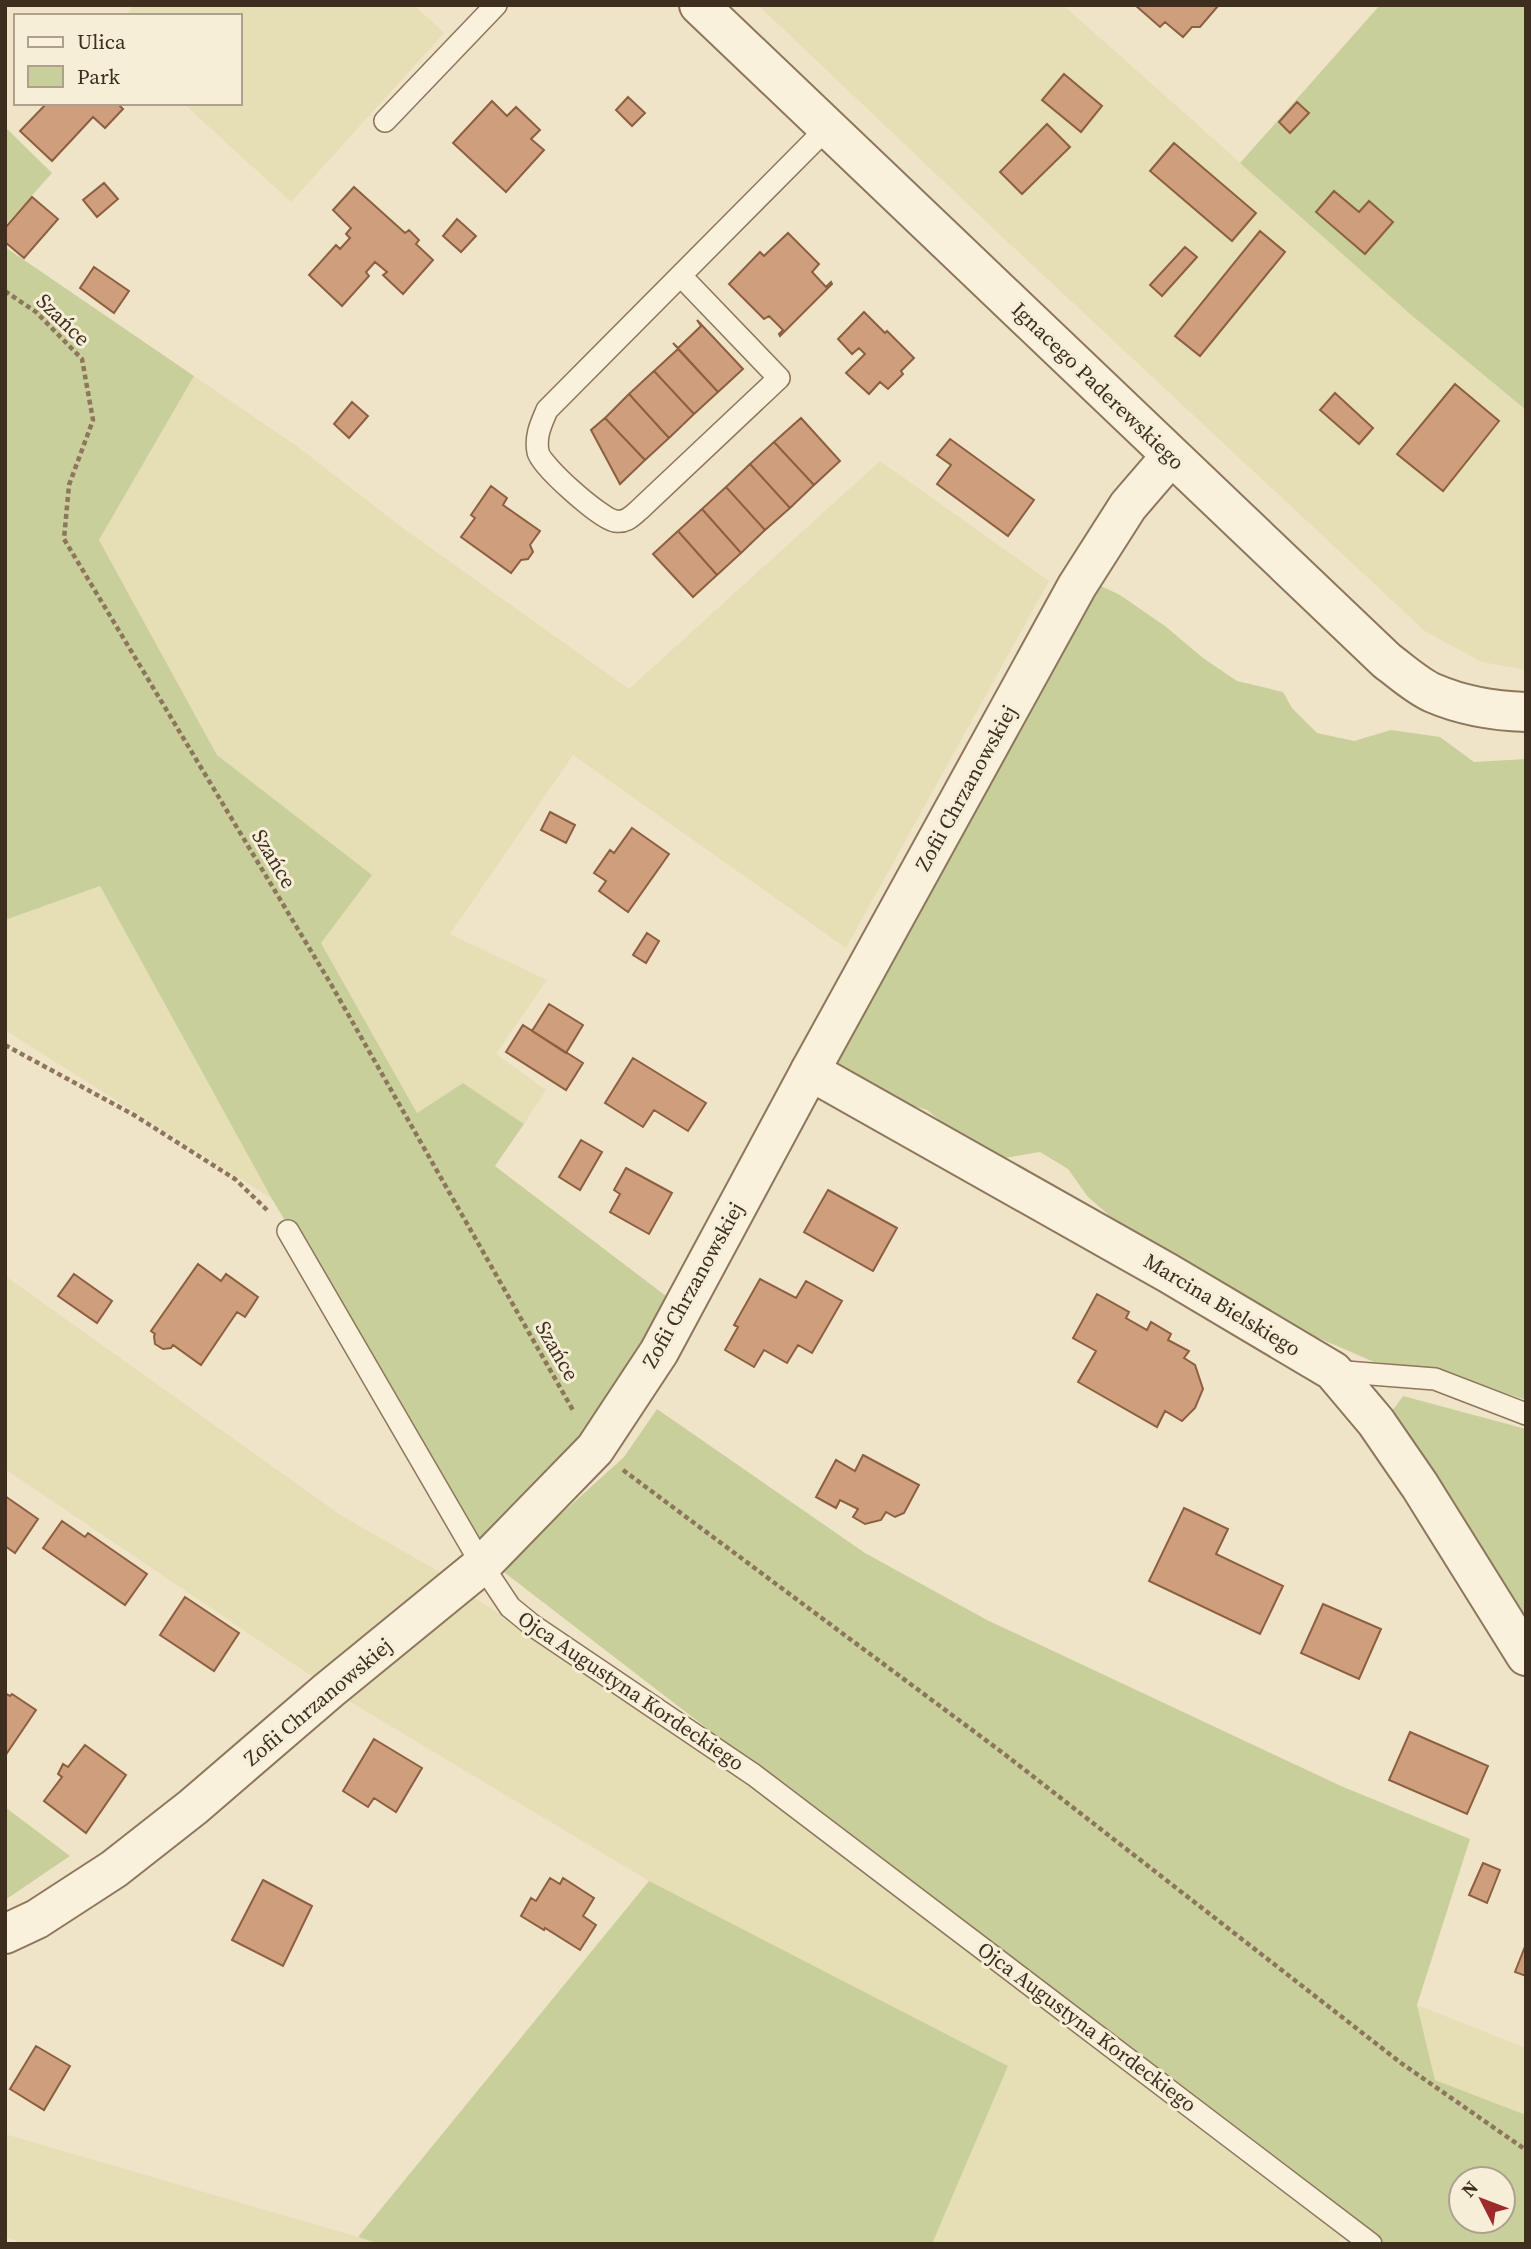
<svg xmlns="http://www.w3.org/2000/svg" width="1531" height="2249" font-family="'Source Serif 4',serif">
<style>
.farmland{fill:#e6deb5}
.green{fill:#c9cf9b;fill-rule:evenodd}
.building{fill:#cf9f7d;stroke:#8d5f41;stroke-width:2}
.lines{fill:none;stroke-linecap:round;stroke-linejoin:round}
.service-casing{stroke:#8d765c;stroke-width:24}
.minor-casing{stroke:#8d765c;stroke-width:42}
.tertiary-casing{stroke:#8d765c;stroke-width:42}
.path{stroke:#8d765c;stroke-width:4.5;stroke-dasharray:5 3.5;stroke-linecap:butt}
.service{stroke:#faf1dc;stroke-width:21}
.minor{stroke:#faf1dc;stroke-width:38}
.tertiary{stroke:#faf1dc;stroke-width:38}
.labels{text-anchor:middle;stroke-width:6;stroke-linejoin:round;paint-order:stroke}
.street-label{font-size:21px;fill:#3d2e20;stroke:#f7eed8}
</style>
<rect width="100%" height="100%" fill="#f0e4c8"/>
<path class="farmland" d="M 134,5 L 414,5 L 444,33 L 291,202 L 183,103 L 240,103 L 240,16 L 125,16 Z
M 758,5 L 1063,5 L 1410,314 L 1526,410 L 1526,670 L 1482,662 L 1426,632 L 996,231 Z
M 194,376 L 298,447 L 404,529 L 629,689 L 880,461 L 1049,581 L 846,948 L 573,755 L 450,934 L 547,980 L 496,1054 L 546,1090 L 524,1124 L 463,1083 L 417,1113 L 321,943 L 371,875 L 217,755 L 99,540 Z
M 100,886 L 272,1199 L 5,1030 L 5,920 Z
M 5,1276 L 342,1516 L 443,1574 L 316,1679 L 5,1469 Z
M 470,1595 L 669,1724 L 1344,2234 L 1336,2244 L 932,2244 L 1008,2066 L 852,1992 L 649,1881 L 347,1700 Z
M 1417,2005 L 1526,2048 L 1526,2115 L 1435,2080 Z
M 5,2134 L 358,2237 L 380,2244 L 25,2244 L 5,2237 Z"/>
<path class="green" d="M 1380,5 L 1526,5 L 1526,410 L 1410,314 L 1240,163 Z
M 5,127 L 52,173 L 5,226 Z
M 5,247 L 194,376 L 99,540 L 217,755 L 372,875 L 321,943 L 417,1113 L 463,1083 L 524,1124 L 495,1166 L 666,1296 L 593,1429 L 478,1542 L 272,1199 L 100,886 L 5,920 Z
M 1101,586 L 1120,595 L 1165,626 L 1203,658 L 1237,681 L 1283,692 L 1292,708 L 1317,733 L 1354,741 L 1391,730 L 1440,737 L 1474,762 L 1526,759 L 1526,1400 L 1424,1367 L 1374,1362 L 1168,1273 L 1150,1244 L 1111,1217 L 1088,1197 L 1068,1169 L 1040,1152 L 1005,1158 L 964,1141 L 927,1110 L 885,1097 L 844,1075 L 833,1061 L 1086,601 Z
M 1403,1396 L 1526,1429 L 1526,1618 L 1392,1411 Z
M 657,1409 L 865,1553 L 987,1620 L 1341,1786 L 1470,1839 L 1417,2005 L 1435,2080 L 1526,2115 L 1526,2244 L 1385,2244 L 804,1803 L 500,1569 L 624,1457 ZM 1461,2179 L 1503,2179 L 1503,2221 L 1461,2221 Z
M 5,1807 L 70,1856 L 5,1900 Z
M 649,1881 L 1008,2066 L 932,2244 L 380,2244 L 358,2237 Z"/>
<path class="building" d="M 1135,5 L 1216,5 L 1218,6 L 1200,27 L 1192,27 L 1183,37 L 1165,22 L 1160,27 Z
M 1064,74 L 1102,106 L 1081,132 L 1042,100 Z
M 628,97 L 645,113 L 632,126 L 616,110 Z
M 492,101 L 507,116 L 516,107 L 540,130 L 531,139 L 544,150 L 506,192 L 453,143 Z
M 1297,102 L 1309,113 L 1290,133 L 1279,122 Z
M 47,103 L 117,103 L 123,109 L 105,128 L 93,117 L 52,161 L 20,131 Z
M 1047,124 L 1070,147 L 1022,194 L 1000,172 Z
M 1174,143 L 1256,213 L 1232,241 L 1150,171 Z
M 104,183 L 118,199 L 97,217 L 83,200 Z
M 354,187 L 405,233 L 409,230 L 419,240 L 416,244 L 433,260 L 403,294 L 383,275 L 387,272 L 375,262 L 366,272 L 369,276 L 342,306 L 309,275 L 336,245 L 340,249 L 350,238 L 346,234 L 351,228 L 333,210 Z
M 1334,191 L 1359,212 L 1369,201 L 1393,222 L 1365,254 L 1316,212 Z
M 32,197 L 58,219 L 24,258 L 5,242 L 5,228 Z
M 457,219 L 476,236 L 461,252 L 443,236 Z
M 1260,231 L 1285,252 L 1200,356 L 1175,336 Z
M 788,233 L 819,264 L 812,272 L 826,287 L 831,282 L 832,284 L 780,336 L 779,334 L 783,330 L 769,316 L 764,319 L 729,284 L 760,252 L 764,256 Z
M 1185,247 L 1197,257 L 1162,296 L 1150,285 Z
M 94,267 L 129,291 L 114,313 L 80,288 Z
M 864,312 L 885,333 L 887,331 L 914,358 L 901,371 L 903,374 L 888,389 L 880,382 L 869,394 L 846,373 L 865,354 L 859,348 L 852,354 L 838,339 Z
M 697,320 L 743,369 L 718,392 L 673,343 L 678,348 L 701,326 Z
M 678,349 L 718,392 L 694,414 L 654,371 Z
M 654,371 L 694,414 L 669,438 L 629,394 Z
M 1455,384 L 1499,421 L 1443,491 L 1397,454 Z
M 1335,393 L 1373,428 L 1359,444 L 1320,410 Z
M 629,394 L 669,438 L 645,460 L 605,418 Z
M 352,402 L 368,416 L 349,438 L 334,424 Z
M 605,418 L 645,460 L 620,484 L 591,430 Z
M 801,418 L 840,461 L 814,485 L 774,442 Z
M 950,439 L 1034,500 L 1008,536 L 937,484 L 951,465 L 937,455 Z
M 774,442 L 814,485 L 790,508 L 750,464 Z
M 750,464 L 790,508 L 765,530 L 726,487 Z
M 491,486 L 507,498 L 503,505 L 540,531 L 530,545 L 533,552 L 528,559 L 521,560 L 511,573 L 461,537 L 475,518 L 471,515 Z
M 726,487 L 765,530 L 741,553 L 702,509 Z
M 702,509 L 741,553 L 717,575 L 678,531 Z
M 678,531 L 717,575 L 693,597 L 653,554 Z
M 550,812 L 575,825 L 566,843 L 541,830 Z
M 632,828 L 669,854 L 628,912 L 599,891 L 606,881 L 594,873 L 610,850 L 614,853 Z
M 647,933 L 659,941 L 646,963 L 633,955 Z
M 549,1004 L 583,1025 L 566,1053 L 532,1031 Z
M 523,1025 L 583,1063 L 566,1090 L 506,1052 Z
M 633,1058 L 706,1103 L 688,1131 L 654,1110 L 643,1127 L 605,1103 Z
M 581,1140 L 602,1152 L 580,1190 L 559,1177 Z
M 626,1168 L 672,1193 L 649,1234 L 610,1212 L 620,1194 L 614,1190 Z
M 828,1190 L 897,1228 L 873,1271 L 804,1232 Z
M 198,1264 L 221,1281 L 226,1274 L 258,1297 L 245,1317 L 237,1312 L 201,1365 L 173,1345 L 171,1348 L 163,1349 L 155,1344 L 154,1336 L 155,1334 L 151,1331 Z
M 74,1274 L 112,1301 L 97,1323 L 58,1296 Z
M 760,1279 L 796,1298 L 806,1281 L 842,1301 L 812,1353 L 798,1345 L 787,1363 L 764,1350 L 754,1367 L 725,1350 L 738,1327 L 734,1325 Z
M 1097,1294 L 1129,1312 L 1126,1318 L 1147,1330 L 1151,1322 L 1171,1334 L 1168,1340 L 1189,1351 L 1184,1358 L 1195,1365 L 1203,1389 L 1195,1408 L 1182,1421 L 1165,1411 L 1157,1427 L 1078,1382 L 1096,1351 L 1073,1338 Z
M 863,1455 L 919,1485 L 904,1513 L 895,1517 L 886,1512 L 881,1520 L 865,1524 L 853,1517 L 858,1509 L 840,1500 L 836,1508 L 816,1497 L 836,1460 L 855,1471 Z
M 5,1496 L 38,1519 L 15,1553 L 5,1546 Z
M 1184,1508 L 1228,1529 L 1216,1554 L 1283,1586 L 1260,1634 L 1149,1581 Z
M 62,1521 L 85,1537 L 88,1533 L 147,1574 L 125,1605 L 43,1548 Z
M 185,1597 L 239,1633 L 214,1671 L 160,1635 Z
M 1323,1604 L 1381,1629 L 1359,1679 L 1301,1653 Z
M 5,1693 L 10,1696 L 12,1694 L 36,1710 L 5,1756 Z
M 1410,1732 L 1488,1766 L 1467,1814 L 1389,1780 Z
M 374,1739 L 422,1768 L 396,1812 L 374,1798 L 368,1807 L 343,1791 Z
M 85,1745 L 126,1775 L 86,1833 L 44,1801 L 62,1777 L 58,1774 L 63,1764 L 68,1767 Z
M 1483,1863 L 1500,1870 L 1487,1903 L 1469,1895 Z
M 550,1878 L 560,1884 L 563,1878 L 594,1898 L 583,1916 L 596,1925 L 580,1950 L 545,1928 L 544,1930 L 521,1916 L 531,1898 L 536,1901 Z
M 263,1880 L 312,1906 L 283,1966 L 232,1940 Z
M 1526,1944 L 1526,1976 L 1515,1972 Z
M 36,2046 L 70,2066 L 44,2110 L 10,2089 Z"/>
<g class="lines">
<g class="service-casing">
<path id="service" d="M 385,121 L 496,5
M 681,276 L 779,378 L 639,510 C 632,516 626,523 615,521 C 601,519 541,466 538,452 C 535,436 541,424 547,410 L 827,128
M 288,1231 L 482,1565 L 510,1607 L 532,1625 L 754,1775 L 1371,2244
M 1333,1371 L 1435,1379 L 1526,1414"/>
</g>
<g class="minor-casing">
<path id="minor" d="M 5,1934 L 37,1919 L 114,1869 L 193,1807 L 329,1690 L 482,1565 L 595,1449 L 659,1352 L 810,1071 L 1168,1273 L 1333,1371 L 1376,1422 L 1420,1486 L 1526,1656"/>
</g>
<g class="tertiary-casing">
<path id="tertiary" d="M 699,5 L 1387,661 C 1402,672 1417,686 1433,693 C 1463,706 1494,711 1526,712
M 810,1071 L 1077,586 L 1128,506 L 1171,456"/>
</g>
<path class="path" d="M 5,291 L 36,312 L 82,359 L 93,420 L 69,485 L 64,539 L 332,986 L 574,1412
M 5,1045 L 134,1115 L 235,1179 L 267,1210
M 623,1470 L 1003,1753 L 1401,2063 L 1526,2150"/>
<use href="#service" class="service"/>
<use href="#minor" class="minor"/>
<use href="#tertiary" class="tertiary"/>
</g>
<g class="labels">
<g class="street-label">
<text transform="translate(63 320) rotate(44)" y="7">Szańce</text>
<text transform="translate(1098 386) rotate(44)" y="7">Ignacego Paderewskiego</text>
<text transform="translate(966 788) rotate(-61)" y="7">Zofii Chrzanowskiej</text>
<text transform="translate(274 859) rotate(59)" y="7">Szańce</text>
<text transform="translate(693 1285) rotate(-61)" y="7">Zofii Chrzanowskiej</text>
<text transform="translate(1222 1305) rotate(31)" y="7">Marcina Bielskiego</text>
<text transform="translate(557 1351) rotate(60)" y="7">Szańce</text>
<text transform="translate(631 1691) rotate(34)" y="7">Ojca Augustyna Kordeckiego</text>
<text transform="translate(318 1702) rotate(-40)" y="7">Zofii Chrzanowskiej</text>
<text transform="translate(1087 2027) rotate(37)" y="7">Ojca Augustyna Kordeckiego</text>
</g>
</g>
<rect width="1531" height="2249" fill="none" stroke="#3d2e20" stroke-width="14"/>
<rect x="14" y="14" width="228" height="91" fill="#f7eed8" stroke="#ada18e" stroke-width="2"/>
<rect x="28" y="37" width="35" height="10" fill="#faf1dc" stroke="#ada18e" stroke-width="2"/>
<text x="77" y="49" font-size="21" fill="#3d2e20">Ulica</text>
<rect x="28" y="66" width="35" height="21" fill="#c9cf9b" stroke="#ada18e" stroke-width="2"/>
<text x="77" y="84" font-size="21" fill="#3d2e20">Park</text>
<g transform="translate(1482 2200) rotate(312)"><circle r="33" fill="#f7eed8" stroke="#ada18e" stroke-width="2"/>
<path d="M0-5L12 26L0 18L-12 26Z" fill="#9e2a2b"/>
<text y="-10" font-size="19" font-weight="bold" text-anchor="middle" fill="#3d2e20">N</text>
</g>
</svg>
